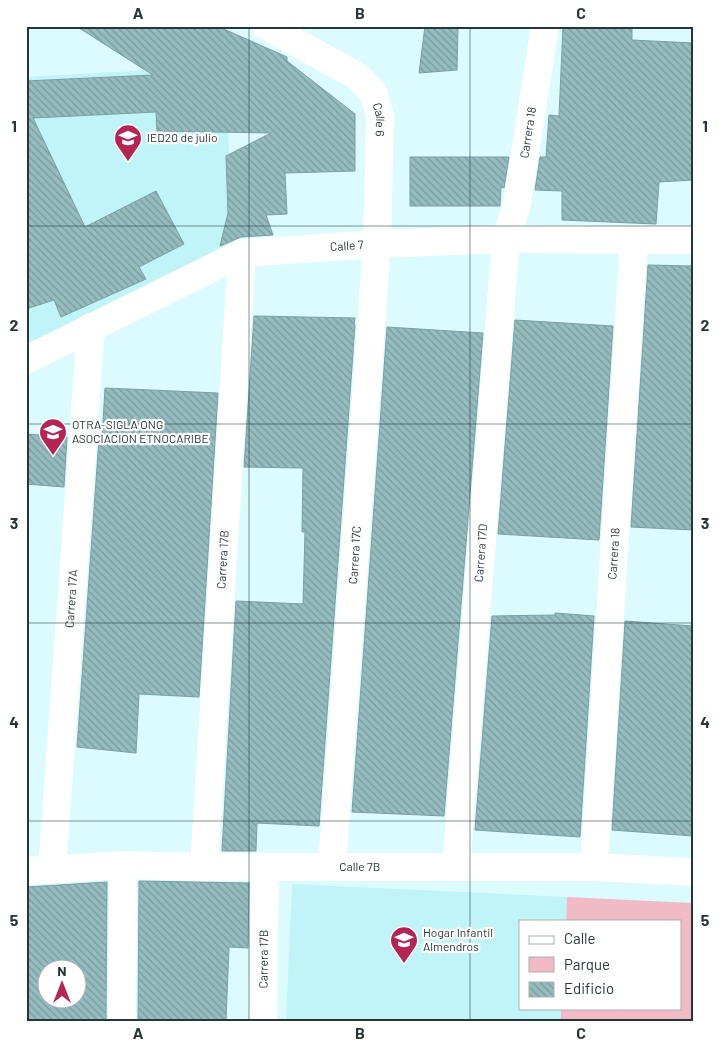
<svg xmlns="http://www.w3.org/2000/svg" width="719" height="1047" font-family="Barlow,sans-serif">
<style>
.built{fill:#c1f4f8}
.park{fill:#f1bac4}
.building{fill:url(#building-back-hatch);stroke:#7a9fa3;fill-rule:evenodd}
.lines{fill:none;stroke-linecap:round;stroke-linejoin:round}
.minor{stroke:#fff;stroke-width:28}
.grid{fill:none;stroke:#273738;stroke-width:1;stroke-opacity:0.55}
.labels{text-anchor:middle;stroke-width:4.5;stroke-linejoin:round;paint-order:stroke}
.street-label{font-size:12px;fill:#273738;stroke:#fff}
.poi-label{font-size:12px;fill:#273738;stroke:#fff;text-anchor:start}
.neatline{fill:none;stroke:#273738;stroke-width:2}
.grid-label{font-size:16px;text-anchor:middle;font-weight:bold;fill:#273738}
</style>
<defs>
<pattern id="building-back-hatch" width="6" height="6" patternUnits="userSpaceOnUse" patternTransform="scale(1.25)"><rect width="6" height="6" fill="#95bcbf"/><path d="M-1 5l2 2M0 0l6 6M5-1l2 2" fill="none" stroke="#7a9a9c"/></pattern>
</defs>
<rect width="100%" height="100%" fill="#dbfbfe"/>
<path class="built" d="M 223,66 L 236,248 L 26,350 L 26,77 Z
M 292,884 L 567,897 L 566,921 L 520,921 L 520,1008 L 563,1008 L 562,1021 L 286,1021 Z"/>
<path class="park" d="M 567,897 L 693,903 L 693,1021 L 561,1021 L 561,1008 L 680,1008 L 680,921 L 566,921 Z"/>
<path class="building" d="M 76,26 L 217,26 L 287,57 L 287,61 L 355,114 L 355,171 L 285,173 L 287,214 L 266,215 L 273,235 L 241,237 L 220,246 L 228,213 L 226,156 L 271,133 L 157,131 L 156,112 L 33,118 L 85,227 L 156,191 L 184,244 L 139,267 L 146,279 L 61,317 L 54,300 L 26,309 L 26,81 L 153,75 Z
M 425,26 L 458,26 L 457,70 L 419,73 Z
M 563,26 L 632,26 L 632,40 L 693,43 L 693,180 L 659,182 L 656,224 L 562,220 L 562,191 L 535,190 L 540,157 L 546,157 L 549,115 L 559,116 Z
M 410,157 L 509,157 L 504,188 L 501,187 L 500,206 L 410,206 Z
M 648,265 L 693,266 L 693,530 L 631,527 Z
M 254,316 L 355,318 L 354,325 L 355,325 L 319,826 L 257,823 L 256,851 L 222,851 L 236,601 L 303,604 L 305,532 L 302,532 L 303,468 L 244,467 Z
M 515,320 L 613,326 L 599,540 L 498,534 Z
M 387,327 L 483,333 L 444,816 L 352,812 Z
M 105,388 L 218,393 L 199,697 L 139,694 L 136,753 L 77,747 L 99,439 L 102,439 Z
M 26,434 L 67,437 L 64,487 L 26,484 Z
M 555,613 L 594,616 L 580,837 L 475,830 L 492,616 L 555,615 Z
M 625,621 L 693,626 L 693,836 L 612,830 Z
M 139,881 L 249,883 L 248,948 L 229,947 L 226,1021 L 138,1021 Z
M 107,882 L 106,1021 L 26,1021 L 26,887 ZM 48,970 L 78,970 L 78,1000 L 48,1000 Z"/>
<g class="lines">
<g class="minor">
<path id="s1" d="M 266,26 L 357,76 L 373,92 L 380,116 L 377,244 L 332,867"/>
<path id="s2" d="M 26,360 L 242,253 L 377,244 L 506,239 L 693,240"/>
<path id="s3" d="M 204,867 L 242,253"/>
<path id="s4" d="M 456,867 L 506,239 L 517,204 L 545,26"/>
<path id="s5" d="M 594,867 L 634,240"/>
<path id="s6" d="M 52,870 L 91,327"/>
<path id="s7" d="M 26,871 L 123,865 L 204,867 L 594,867 L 693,872"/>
<path d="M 122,1021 L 123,865"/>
<path id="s8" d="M 263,1021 L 265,867"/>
</g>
</g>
<path class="grid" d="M 249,26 L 249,1021M 470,26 L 470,1021M 26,226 L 693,226M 26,424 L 693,424M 26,623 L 693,623M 26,821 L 693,821"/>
<defs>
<g id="school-pin" transform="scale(1.4375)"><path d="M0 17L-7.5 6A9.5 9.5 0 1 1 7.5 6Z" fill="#b42454" stroke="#fff"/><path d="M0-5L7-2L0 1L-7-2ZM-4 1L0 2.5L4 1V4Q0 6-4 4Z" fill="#fff"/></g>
</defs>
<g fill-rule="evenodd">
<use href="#school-pin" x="128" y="138"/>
<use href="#school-pin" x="53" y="432"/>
<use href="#school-pin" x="404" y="940"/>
</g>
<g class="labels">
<g class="street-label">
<text dy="4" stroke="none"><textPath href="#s1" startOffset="155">Calle 6</textPath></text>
<text dy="4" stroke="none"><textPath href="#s4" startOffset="739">Carrera 18</textPath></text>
<text dy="4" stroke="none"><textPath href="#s2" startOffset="346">Calle 7</textPath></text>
<text dy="4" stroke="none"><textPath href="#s4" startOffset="315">Carrera 17D</textPath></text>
<text dy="4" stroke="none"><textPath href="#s5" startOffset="314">Carrera 18</textPath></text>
<text transform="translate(355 555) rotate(-86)" y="4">Carrera 17C</text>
<text dy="4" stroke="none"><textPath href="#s3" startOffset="308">Carrera 17B</textPath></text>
<text dy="4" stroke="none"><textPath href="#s6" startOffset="272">Carrera 17A</textPath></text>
<text dy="4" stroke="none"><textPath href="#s7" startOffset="334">Calle 7B</textPath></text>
<text dy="4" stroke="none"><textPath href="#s8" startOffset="62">Carrera 17B</textPath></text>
</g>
<g class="poi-label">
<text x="147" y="142">IED20 de julio</text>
<text x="72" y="429">OTRA-SIGLA ONG<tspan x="72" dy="14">ASOCIACION ETNOCARIBE</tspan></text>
<text x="423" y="937">Hogar Infantil<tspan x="423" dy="14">Almendros</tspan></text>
</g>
</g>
<rect width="719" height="1047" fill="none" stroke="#ffffff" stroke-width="55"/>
<rect x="519" y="920" width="162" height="90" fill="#ffffff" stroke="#a9afaf"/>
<rect x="529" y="936" width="25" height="8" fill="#ffffff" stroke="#a9afaf"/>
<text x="564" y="944" font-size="15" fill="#273738">Calle</text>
<rect x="529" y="957" width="25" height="15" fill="#f1bac4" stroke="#a9afaf"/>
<text x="564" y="970" font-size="15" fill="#273738">Parque</text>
<rect x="529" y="982" width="25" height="15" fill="url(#building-back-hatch)" stroke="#a9afaf"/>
<text x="564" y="994" font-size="15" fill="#273738">Edificio</text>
<g transform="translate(62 984)"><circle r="24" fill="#ffffff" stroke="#a9afaf"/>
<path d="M0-4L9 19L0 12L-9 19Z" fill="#b42454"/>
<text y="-8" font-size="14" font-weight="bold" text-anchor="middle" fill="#273738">N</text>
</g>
<rect x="28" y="28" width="664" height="992" class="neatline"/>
<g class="grid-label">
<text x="138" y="19">A</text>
<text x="360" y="19">B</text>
<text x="581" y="19">C</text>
<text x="14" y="132">1</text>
<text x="705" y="132">1</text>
<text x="14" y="331">2</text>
<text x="705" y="331">2</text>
<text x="14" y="529">3</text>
<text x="705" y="529">3</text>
<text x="14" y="728">4</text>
<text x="705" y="728">4</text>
<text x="14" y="926">5</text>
<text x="705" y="926">5</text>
<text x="138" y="1039">A</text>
<text x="360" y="1039">B</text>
<text x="581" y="1039">C</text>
</g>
</svg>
